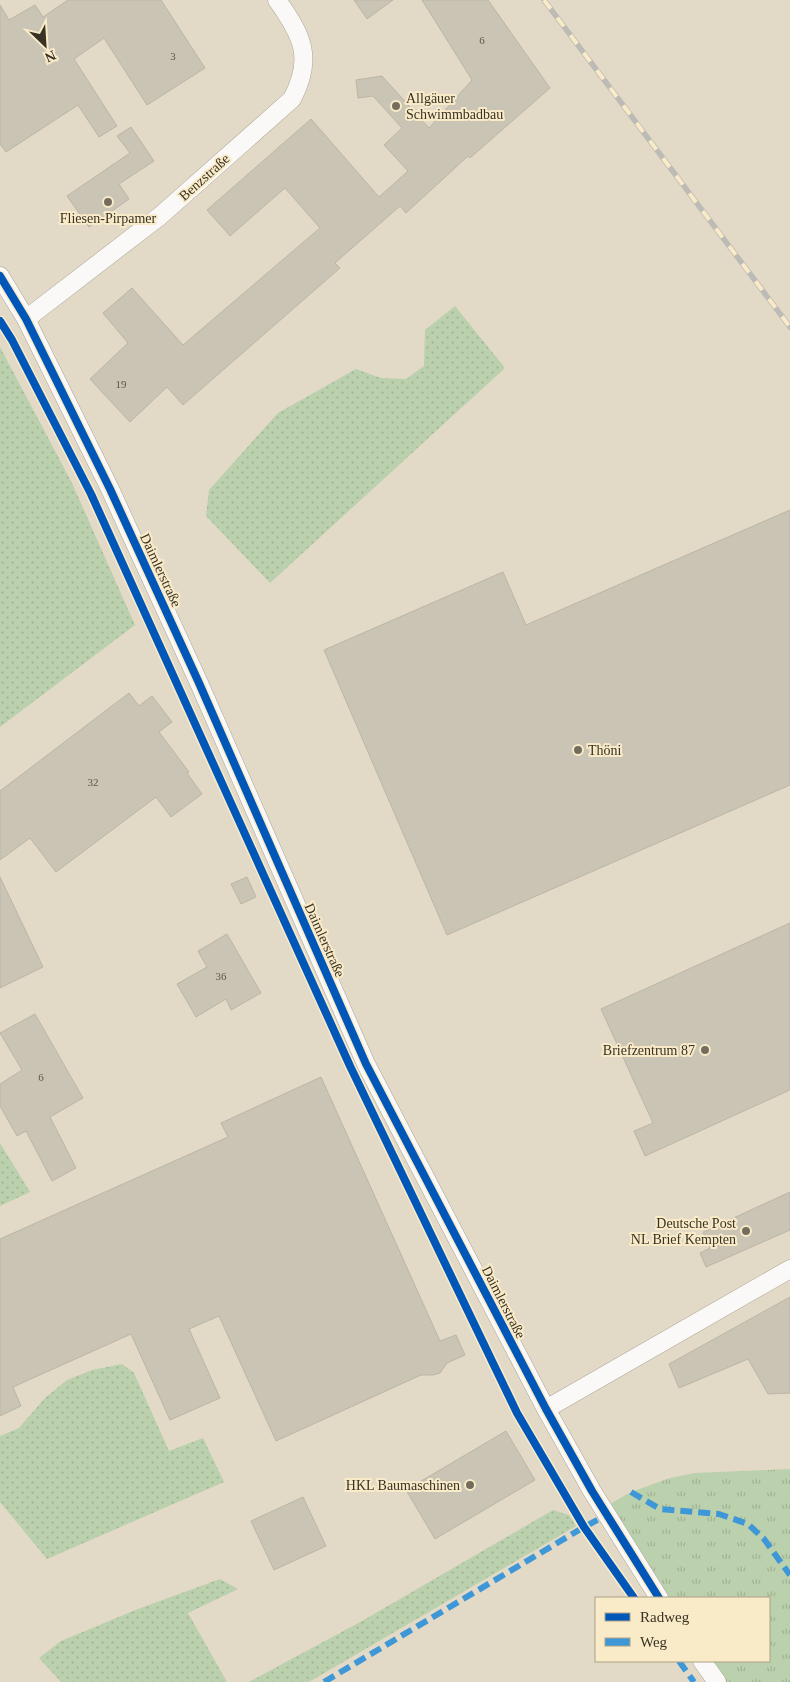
<svg xmlns="http://www.w3.org/2000/svg" width="790" height="1682" font-family="Georgia,serif">
<style>
.grass{fill:url(#grass-dots)}
.park{fill:url(#park-tufts)}
.building{fill:#cac4b5;stroke:#bcb5a6}
.lines{fill:none;stroke-linecap:round;stroke-linejoin:round}
.minor-casing{stroke:#aba597;stroke-width:19}
.minor{stroke:#fbf9f7;stroke-width:18}
.rail-casing{stroke:#bdbbb6;stroke-width:5.5}
.rail{stroke:#faebc8;stroke-width:4;stroke-dasharray:11;stroke-linecap:butt}
.quiet{stroke:#3e97d6;stroke-width:6;stroke-dasharray:12 6;stroke-linecap:butt}
.cycleway-casing{stroke:#faebc8;stroke-width:11}
.cycleway{stroke:#0057b8;stroke-width:8}
.poi-dot{fill:#746d5e;stroke:#faebc8;stroke-width:2}
.labels{text-anchor:middle;stroke-width:4;stroke-linejoin:round;paint-order:stroke}
.number-label{font-size:11px;fill:#5d574a}
.poi-label{font-size:14px;fill:#383225;stroke:#faebc8;text-anchor:end}
.street-label{font-size:14px;fill:#383225;stroke:#faebc8}
</style>
<defs>
<pattern id="grass-dots" width="8" height="8" patternUnits="userSpaceOnUse" patternTransform="scale(1.25)"><rect width="8" height="8" fill="#bbd0ac"/><path d="M2 2h.1M6 6h.1" fill="none" stroke="#a2b394" stroke-width="1.8" stroke-linecap="round"/></pattern>
<pattern id="park-tufts" width="24" height="20" patternUnits="userSpaceOnUse" patternTransform="scale(1.25)"><rect width="24" height="20" fill="#bbd0ac"/><path d="M3 7l-1-3M5 7V3M7 7l1-3M15 17l-1-3M17 17v-4M19 17l1-3" fill="none" stroke="#a2b394"/></pattern>
</defs>
<rect width="100%" height="100%" fill="#e2dac7"/>
<path class="grass" d="M 455,306 L 505,368 L 270,583 L 206,516 L 209,490 L 278,413 L 356,369 L 381,378 L 406,379 L 424,366 L 425,330 Z
M 0,347 L 72,483 L 135,625 L 0,727 Z
M 0,1143 L 30,1192 L 0,1206 Z
M 122,1364 L 134,1373 L 169,1451 L 203,1438 L 224,1482 L 47,1559 L 0,1502 L 0,1436 L 19,1428 L 45,1398 L 67,1380 L 92,1370 Z
M 553,1510 L 569,1515 L 576,1526 L 309,1682 L 249,1682 L 362,1621 Z
M 220,1579 L 238,1589 L 188,1613 L 227,1682 L 61,1682 L 39,1658 L 61,1641 L 138,1609 Z"/>
<path class="park" d="M 790,1469 L 790,1682 L 717,1682 L 702,1661 L 769,1661 L 769,1598 L 659,1598 L 603,1508 L 631,1492 L 670,1478 L 695,1473 Z"/>
<path class="building" d="M 68,0 L 161,0 L 205,68 L 147,105 L 104,38 L 74,59 L 117,126 L 99,137 L 78,105 L 6,152 L 0,144 L 0,5 L 9,20 L 35,5 L 43,17 Z
M 354,0 L 393,0 L 367,19 Z
M 422,0 L 488,0 L 550,88 L 470,158 L 468,156 L 406,213 L 400,206 L 335,263 L 340,268 L 183,405 L 167,387 L 130,422 L 90,379 L 128,343 L 103,313 L 132,288 L 183,345 L 320,228 L 285,188 L 230,236 L 207,210 L 311,119 L 379,197 L 408,171 L 384,145 L 402,128 L 373,96 L 358,98 L 356,80 L 382,76 L 429,128 L 472,80 Z
M 131,127 L 154,161 L 119,184 L 129,199 L 89,227 L 67,196 L 130,153 L 117,136 Z
M 790,510 L 790,785 L 447,935 L 324,650 L 503,572 L 526,625 Z
M 129,693 L 139,706 L 152,696 L 172,722 L 159,732 L 189,772 L 187,773 L 202,794 L 171,817 L 156,797 L 56,872 L 30,838 L 0,860 L 0,791 Z
M 0,877 L 43,967 L 0,988 Z
M 247,877 L 256,897 L 241,904 L 231,884 Z
M 790,923 L 790,1090 L 645,1156 L 634,1131 L 653,1123 L 601,1009 Z
M 227,934 L 261,993 L 231,1010 L 226,999 L 196,1017 L 177,984 L 207,967 L 198,951 Z
M 35,1014 L 83,1098 L 50,1117 L 76,1168 L 52,1181 L 26,1131 L 17,1136 L 0,1106 L 0,1084 L 22,1070 L 0,1033 Z
M 321,1077 L 440,1341 L 456,1335 L 465,1355 L 447,1363 L 440,1373 L 433,1375 L 421,1375 L 276,1441 L 219,1316 L 189,1329 L 220,1398 L 170,1420 L 131,1334 L 13,1387 L 21,1406 L 0,1416 L 0,1239 L 228,1137 L 221,1123 Z
M 790,1192 L 790,1230 L 706,1267 L 700,1253 L 710,1248 L 703,1232 Z
M 790,1297 L 790,1393 L 768,1394 L 748,1359 L 679,1388 L 669,1364 Z
M 506,1431 L 535,1480 L 435,1539 L 406,1490 Z
M 303,1497 L 326,1546 L 274,1570 L 251,1521 Z"/>
<g class="lines">
<g class="minor-casing">
<path id="minor" d="M 0,276 L 26,319 L 110,489 L 199,683 L 366,1064 L 546,1409 L 592,1491 L 659,1598
M 26,319 L 160,216 L 292,99 C 314,58 302,35 277,0
M 546,1409 L 790,1269
M 702,1661 L 717,1682"/>
</g>
<use href="#minor" class="minor"/>
<g class="rail-casing">
<path id="rail" d="M 544,0 L 790,327"/>
</g>
<use href="#rail" class="rail"/>
<path class="quiet" d="M 631,1492 L 660,1509 L 719,1514 L 748,1524 L 764,1539 L 790,1575
M 679,1661 L 694,1682
M 324,1682 L 584,1527 L 607,1515"/>
<g class="cycleway-casing">
<path id="cycleway" d="M 0,276 L 26,319 L 110,489 L 199,683 L 366,1064 L 546,1409 L 592,1491 L 659,1598
M 0,321 L 12,340 L 91,494 L 350,1066 L 517,1413 L 584,1527 L 634,1598"/>
</g>
<use href="#cycleway" class="cycleway"/>
</g>
<g class="poi-dot">
<circle cx="396" cy="106" r="5"/>
<circle cx="108" cy="202" r="5"/>
<circle cx="578" cy="750" r="5"/>
<circle cx="705" cy="1050" r="5"/>
<circle cx="746" cy="1231" r="5"/>
<circle cx="470" cy="1485" r="5"/>
</g>
<g class="labels">
<g class="number-label">
<text x="482" y="44">6</text>
<text x="173" y="60">3</text>
<text x="121" y="388">19</text>
<text x="93" y="786">32</text>
<text x="221" y="980">36</text>
<text x="41" y="1081">6</text>
</g>
<g class="poi-label">
<text x="406" y="103" text-anchor="start">Allgäuer<tspan x="406" dy="16">Schwimmbadbau</tspan></text>
<text x="108" y="223" text-anchor="middle">Fliesen-Pirpamer</text>
<text x="588" y="755" text-anchor="start">Thöni</text>
<text x="695" y="1055">Briefzentrum 87</text>
<text x="736" y="1228">Deutsche Post<tspan x="736" dy="16">NL Brief Kempten</tspan></text>
<text x="460" y="1490">HKL Baumaschinen</text>
</g>
<g class="street-label">
<text transform="translate(204 177) rotate(-42)" y="5">Benzstraße</text>
<text transform="translate(161 570) rotate(65)" y="5">Daimlerstraße</text>
<text transform="translate(325 940) rotate(66)" y="5">Daimlerstraße</text>
<text transform="translate(504 1302) rotate(63)" y="5">Daimlerstraße</text>
</g>
</g>
<rect x="595" y="1597" width="175" height="65" fill="#faebc8" stroke="#aca187"/>
<rect x="605" y="1613" width="25" height="8" fill="#0057b8" stroke="#aca187"/>
<text x="640" y="1622" font-size="15" fill="#383225">Radweg</text>
<rect x="605" y="1638" width="25" height="8" fill="#3e97d6" stroke="#aca187"/>
<text x="640" y="1647" font-size="15" fill="#383225">Weg</text>
<g transform="translate(45 45) rotate(155)" stroke="#faebc8" stroke-width="4" paint-order="stroke">
<path d="M0-4L9 19L0 12L-9 19Z" fill="#383225"/>
<text y="-8" font-size="14" font-weight="bold" text-anchor="middle" fill="#383225">N</text>
</g>
</svg>
